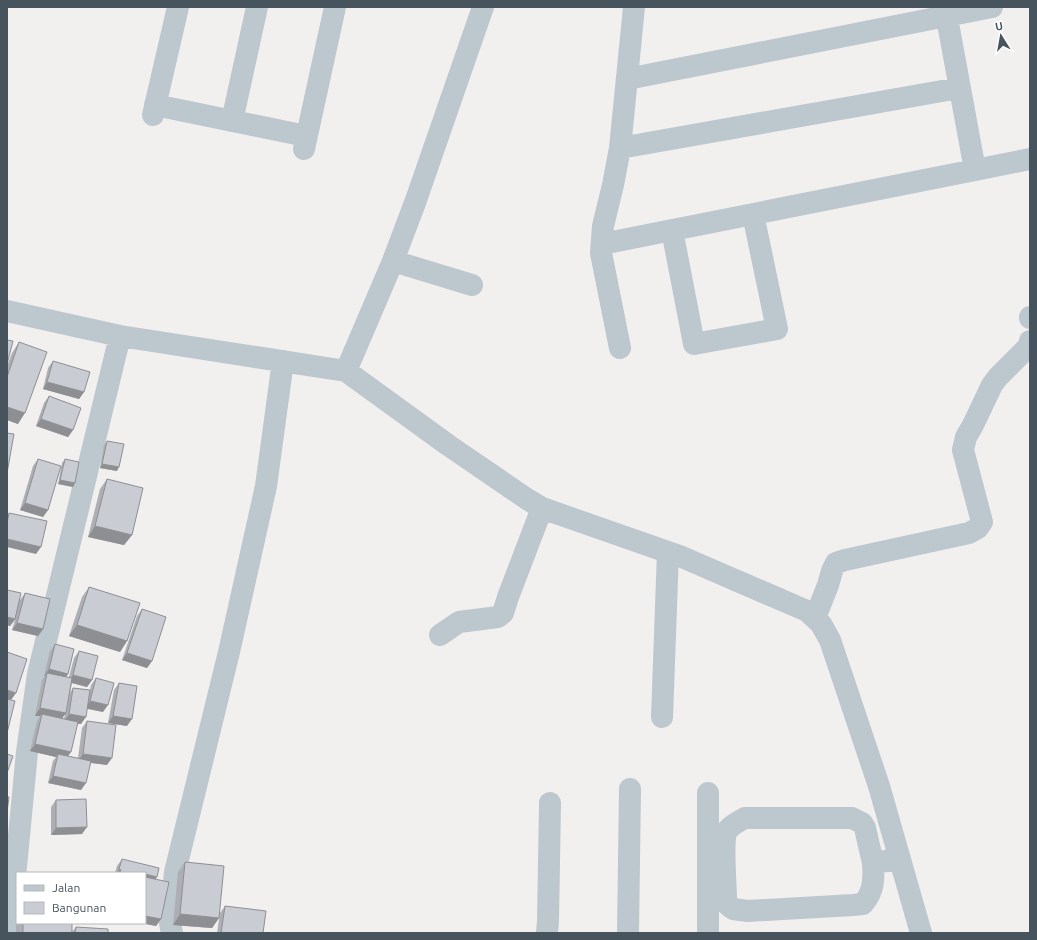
<svg xmlns="http://www.w3.org/2000/svg" width="1037" height="940" font-family="Ubuntu,sans-serif">
<style>
.lines{fill:none;stroke-linecap:round;stroke-linejoin:round}
.minor{stroke:#bdc7ce;stroke-width:22}
.wall{fill:#adafb5;fill-rule:evenodd}
.shaded-wall{fill:#8d8f93}
.building{fill:#c9ccd2;stroke:#8d8f93}
</style>
<rect width="100%" height="100%" fill="#f2efef"/>
<g class="lines">
<path class="minor" d="M 945,7 L 975,170 L 1030,159
M 627,79 L 992,7
M 155,105 L 306,136
M 153,115 L 178,7
M 232,121 L 257,7
M 620,148 L 959,88
M 304,149 L 335,7
M 672,230 L 694,344 L 777,329 L 753,214
M 602,244 L 975,170
M 393,261 L 472,285
M 7,311 L 120,336 L 346,371 L 448,445 L 527,499 L 542,508 L 682,557 L 807,611 L 821,624 L 830,640 L 879,786 L 921,933
M 1030,317 L 1030,318
M 620,348 L 601,253 L 603,226 L 613,185 L 620,148 L 634,7
M 346,371 L 393,261 L 416,200 L 483,7
M 815,618 L 828,585 L 832,571 L 836,563 L 845,560 L 969,533 L 978,528 L 982,522 L 963,450 L 966,437 L 973,425 L 992,385 L 998,377 L 1025,350 L 1029,345 L 1030,341
M 440,635 L 459,622 L 498,617 L 503,613 L 508,597 L 542,508
M 662,717 L 668,552
M 873,863 C 874,880 874,891 863,904 L 853,905 L 748,911 L 733,909 L 728,905 L 726,899 C 726,886 722,840 727,831 C 731,825 739,821 745,818 L 852,818 L 862,823 L 865,828 L 873,863 L 900,859
M 11,933 L 12,909 L 27,752 L 38,674 L 120,336
M 172,933 L 170,923 L 175,872 L 229,652 L 266,486 L 283,361
M 547,933 L 548,921 L 550,803
M 628,933 L 630,789
M 708,933 L 708,793"/>
</g>
<path class="wall" d="M 19,342 L 18,424 L 7,420 L 7,366 L 12,353 Z
M 53,361 L 84,392 L 79,399 L 43,389 L 48,368 Z
M 49,396 L 73,430 L 68,437 L 36,426 L 44,403 Z
M 107,441 L 117,471 L 100,468 L 104,445 Z
M 38,459 L 48,510 L 43,517 L 20,510 L 33,466 Z
M 65,459 L 75,483 L 73,487 L 58,484 L 62,463 Z
M 107,479 L 132,535 L 124,545 L 88,537 L 100,489 Z
M 89,587 L 127,641 L 120,652 L 69,636 L 82,597 Z
M 7,590 L 20,600 L 25,593 L 43,629 L 38,636 L 12,630 L 15,620 L 10,626 L 7,625 Z
M 142,609 L 152,661 L 147,668 L 122,660 L 137,616 Z
M 55,644 L 68,674 L 66,677 L 69,677 L 74,658 L 79,651 L 92,680 L 87,687 L 72,683 L 70,693 L 73,688 L 90,690 L 91,685 L 96,678 L 103,712 L 87,709 L 81,724 L 77,724 L 68,756 L 78,758 L 82,728 L 87,721 L 107,765 L 91,763 L 81,790 L 48,783 L 53,761 L 56,757 L 30,751 L 37,721 L 40,716 L 35,716 L 42,680 L 45,676 L 44,676 L 50,651 ZM 65,714 L 64,719 L 62,718 Z
M 119,683 L 127,726 L 108,723 L 114,690 Z
M 56,800 L 82,834 L 51,835 L 51,807 Z
M 122,859 L 156,879 L 161,919 L 156,926 L 141,923 L 145,923 L 145,873 L 115,873 L 117,866 Z
M 185,862 L 219,918 L 212,928 L 173,925 L 178,872 Z
M 17,906 L 17,923 L 72,923 L 72,932 L 76,927 L 108,933 L 16,933 L 16,908 Z
M 225,906 L 263,933 L 217,933 L 220,913 Z"/>
<path class="shaded-wall" d="M 47,382 L 84,392 L 79,399 L 43,389 Z
M 7,407 L 25,413 L 18,424 L 7,420 Z
M 41,419 L 73,430 L 68,437 L 36,426 Z
M 102,464 L 119,467 L 117,471 L 100,468 Z
M 60,480 L 75,483 L 73,487 L 58,484 Z
M 25,503 L 48,510 L 43,517 L 20,510 Z
M 95,526 L 132,535 L 124,545 L 88,537 Z
M 7,539 L 41,547 L 36,554 L 7,547 Z
M 7,617 L 15,619 L 10,626 L 7,625 Z
M 17,623 L 43,629 L 38,636 L 12,630 Z
M 77,625 L 127,641 L 120,652 L 69,636 Z
M 127,653 L 152,661 L 147,668 L 122,660 Z
M 49,669 L 68,674 L 63,681 L 47,673 L 45,676 L 44,676 Z
M 73,675 L 92,680 L 87,687 L 68,682 Z
M 7,690 L 16,693 L 11,700 L 7,699 Z
M 90,701 L 108,705 L 103,712 L 85,708 Z
M 40,708 L 66,713 L 61,720 L 42,714 L 40,716 L 35,716 Z
M 69,714 L 86,717 L 81,724 L 64,722 Z
M 113,716 L 132,719 L 127,726 L 108,723 Z
M 35,744 L 71,752 L 66,759 L 58,754 L 56,757 L 30,751 Z
M 83,754 L 112,758 L 107,765 L 78,761 Z
M 53,776 L 86,783 L 81,790 L 48,783 Z
M 87,827 L 82,834 L 51,835 L 56,828 Z
M 119,869 L 121,870 L 119,873 L 117,873 Z
M 145,874 L 157,877 L 152,884 L 145,883 Z
M 180,914 L 219,918 L 212,928 L 173,925 Z
M 145,916 L 161,919 L 156,926 L 141,923 L 145,923 Z"/>
<path class="building" d="M 7,340 L 13,341 L 7,364 Z
M 19,342 L 47,352 L 25,413 L 7,407 L 7,377 Z
M 53,361 L 90,372 L 84,392 L 47,382 Z
M 49,396 L 81,408 L 73,430 L 41,419 Z
M 7,433 L 14,434 L 7,473 Z
M 107,441 L 124,444 L 119,467 L 102,464 Z
M 38,459 L 61,466 L 48,510 L 25,503 Z
M 65,459 L 79,462 L 75,483 L 60,480 Z
M 107,479 L 143,488 L 132,535 L 95,526 Z
M 9,513 L 47,521 L 41,547 L 7,539 L 7,523 Z
M 89,587 L 140,603 L 127,641 L 77,625 Z
M 7,590 L 21,593 L 15,619 L 7,617 Z
M 25,593 L 50,599 L 43,629 L 17,623 Z
M 142,609 L 166,617 L 152,661 L 127,653 Z
M 55,644 L 74,649 L 68,674 L 49,669 Z
M 79,651 L 98,656 L 92,680 L 73,675 Z
M 7,652 L 27,659 L 16,693 L 7,690 Z
M 47,673 L 72,678 L 66,713 L 40,708 Z
M 96,678 L 114,683 L 108,705 L 90,701 Z
M 119,683 L 137,686 L 132,719 L 113,716 Z
M 73,688 L 90,690 L 86,717 L 69,714 Z
M 7,699 L 15,701 L 7,733 Z
M 42,714 L 78,722 L 71,752 L 35,744 Z
M 87,721 L 116,725 L 112,758 L 83,754 Z
M 7,754 L 13,756 L 7,773 Z
M 58,754 L 91,761 L 86,783 L 53,776 Z
M 7,797 L 9,797 L 7,812 Z
M 86,799 L 87,827 L 56,828 L 56,800 Z
M 122,859 L 159,868 L 157,877 L 145,874 L 145,873 L 120,873 L 121,870 L 119,869 Z
M 185,862 L 224,866 L 219,918 L 180,914 Z
M 145,877 L 169,882 L 161,919 L 145,916 Z
M 225,906 L 266,911 L 263,933 L 221,933 Z
M 23,923 L 72,923 L 72,933 L 23,933 Z
M 76,927 L 108,929 L 108,933 L 75,933 Z"/>
<rect width="1037" height="940" fill="none" stroke="#47535d" stroke-width="16"/>
<rect x="16" y="872" width="130" height="52" fill="#ffffff" stroke="#b5babe"/>
<rect x="24" y="885" width="20" height="6" fill="#bdc7ce" stroke="#b5babe"/>
<text x="52" y="892" font-size="12" fill="#47535d">Jalan</text>
<rect x="24" y="902" width="20" height="12" fill="#c9ccd2" stroke="#b5babe"/>
<text x="52" y="912" font-size="12" fill="#47535d">Bangunan</text>
<g transform="translate(1001 36) rotate(349)" stroke="#ffffff" stroke-width="3" paint-order="stroke">
<path d="M0-3L7 15L0 10L-7 15Z" fill="#47535d"/>
<text y="-6" font-size="11" font-weight="bold" text-anchor="middle" fill="#47535d">U</text>
</g>
</svg>
